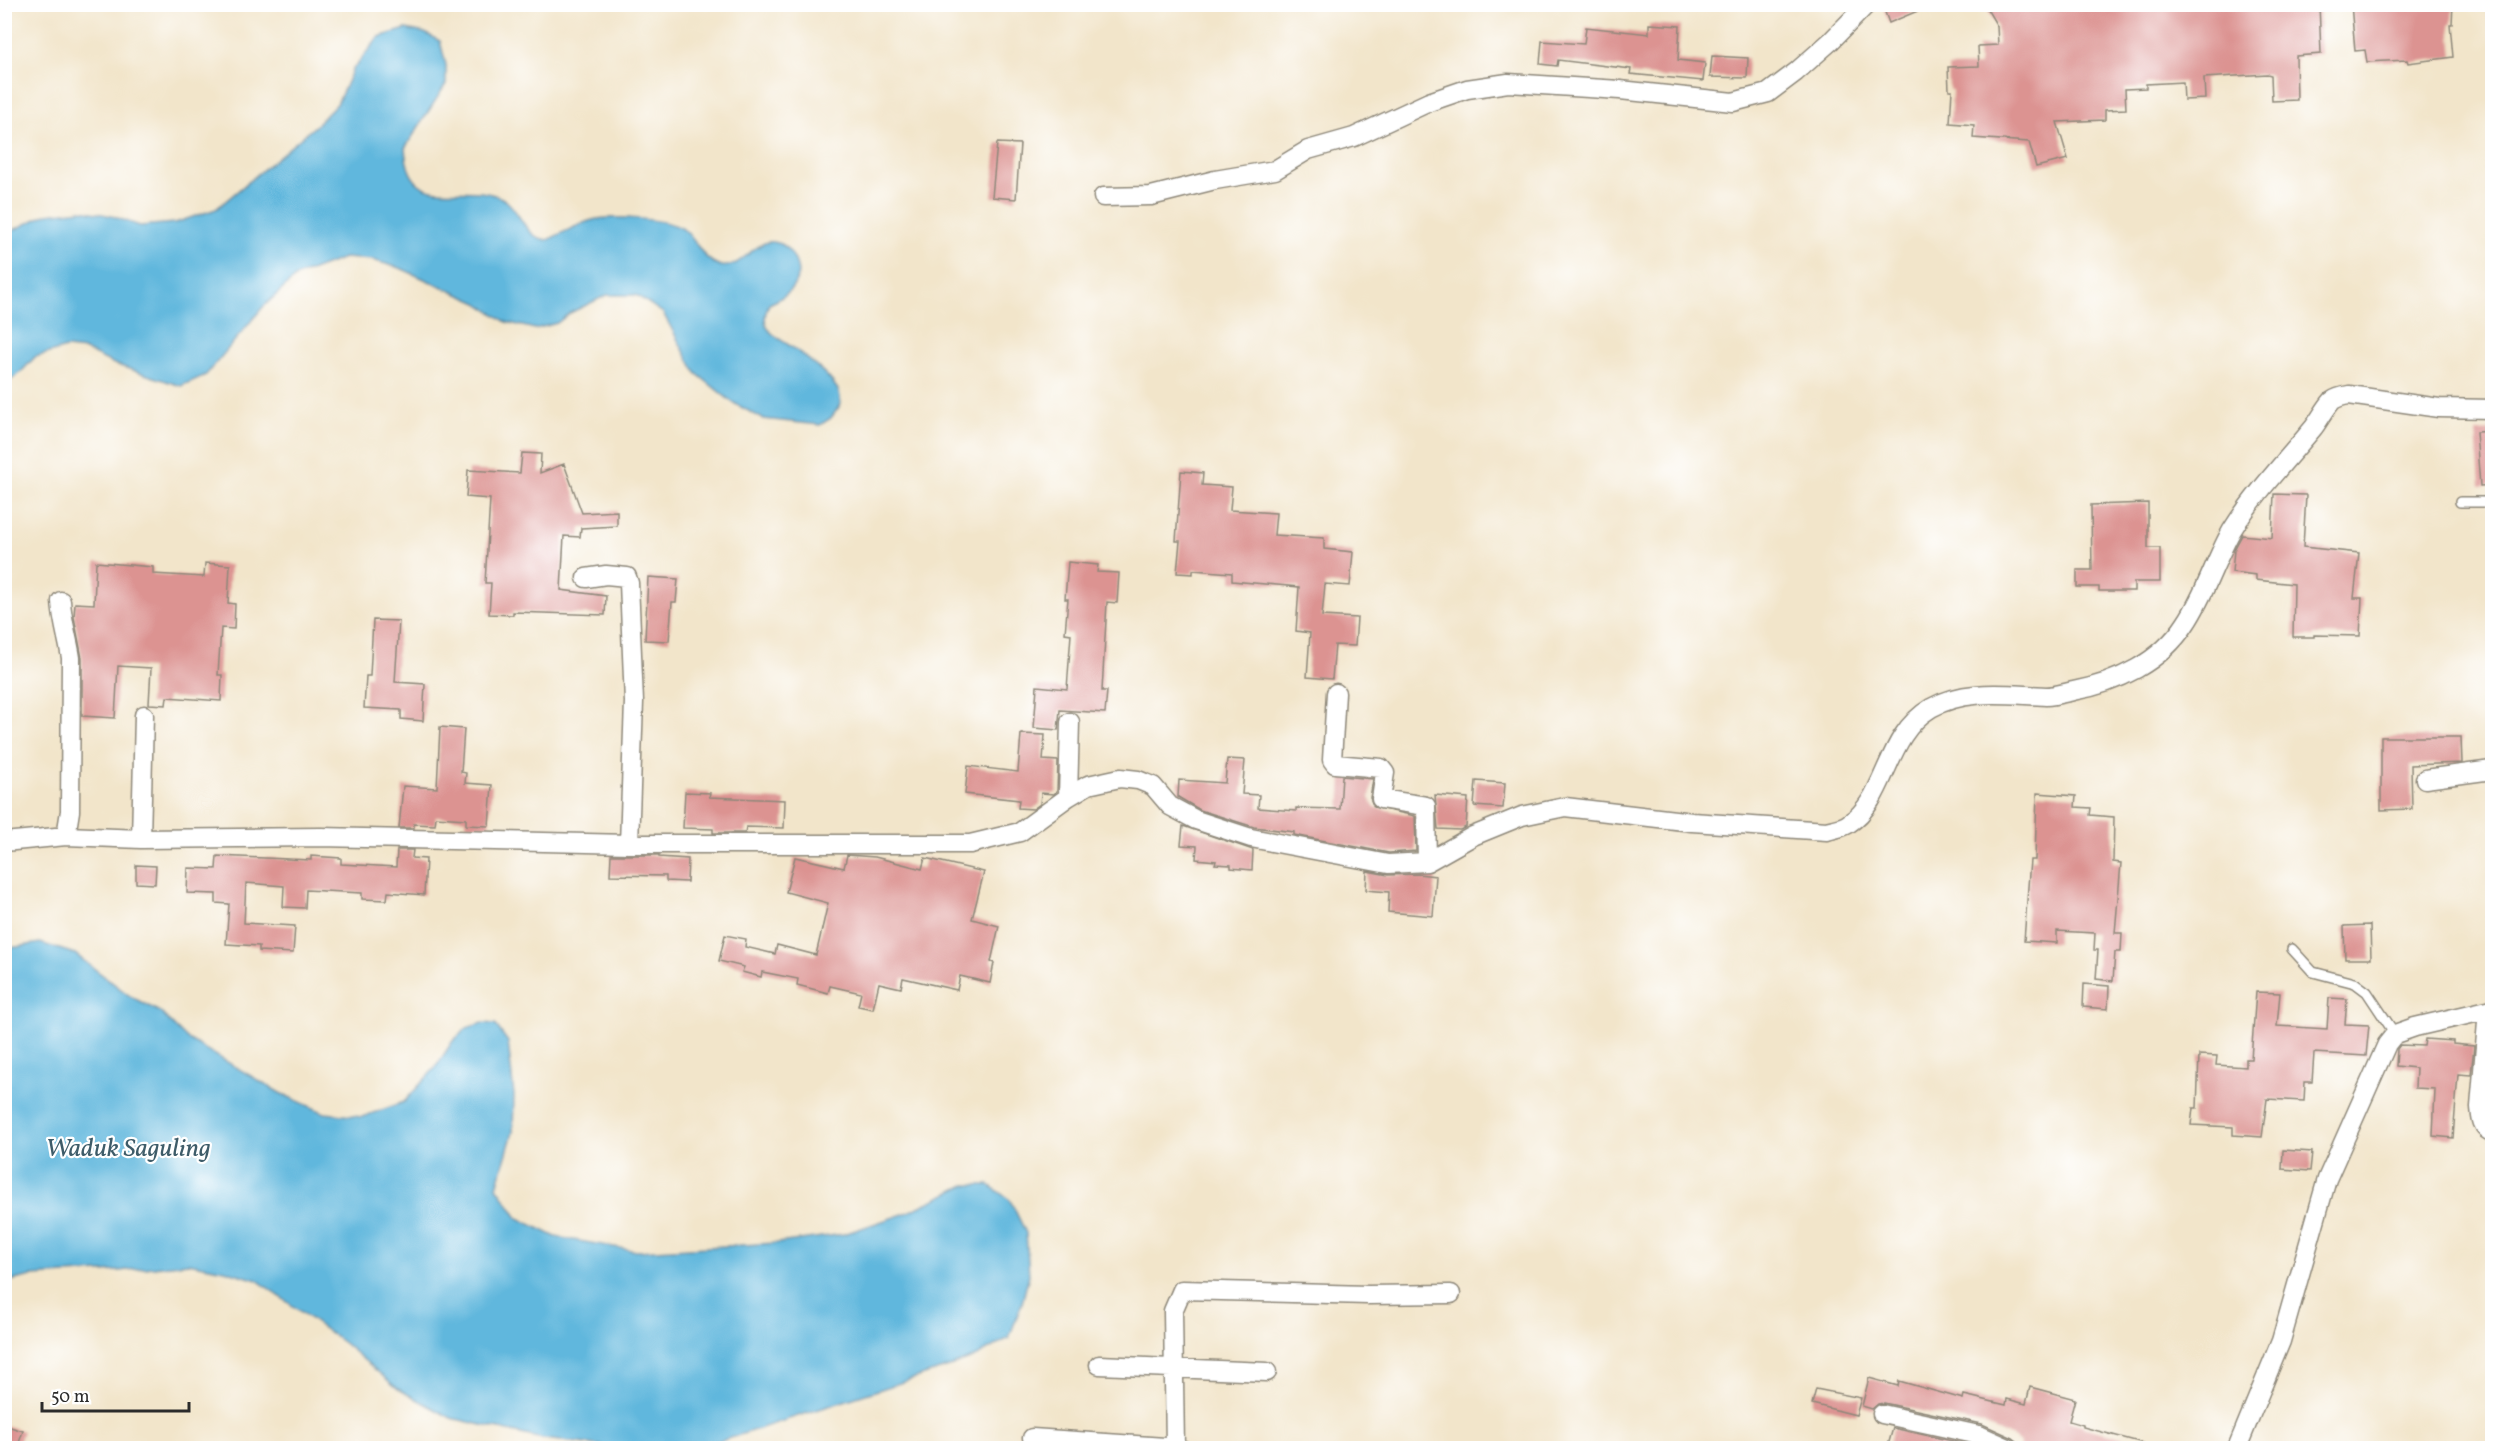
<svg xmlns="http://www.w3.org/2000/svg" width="2497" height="1453" font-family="Vollkorn,serif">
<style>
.water{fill:#60b7dd;stroke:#467184;stroke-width:1.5}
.building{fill:#dc9391}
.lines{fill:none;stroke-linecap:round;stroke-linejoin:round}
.service-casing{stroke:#8e887a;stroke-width:12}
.minor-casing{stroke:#8e887a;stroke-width:21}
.service{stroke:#fff;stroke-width:9}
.minor{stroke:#fff;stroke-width:18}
.labels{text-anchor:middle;stroke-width:4.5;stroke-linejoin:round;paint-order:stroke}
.water-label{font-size:26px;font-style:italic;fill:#3e5c69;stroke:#fff}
</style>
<rect width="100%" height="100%" fill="#fff"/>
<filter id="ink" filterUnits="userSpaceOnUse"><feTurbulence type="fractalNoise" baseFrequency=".0167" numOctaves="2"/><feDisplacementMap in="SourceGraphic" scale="12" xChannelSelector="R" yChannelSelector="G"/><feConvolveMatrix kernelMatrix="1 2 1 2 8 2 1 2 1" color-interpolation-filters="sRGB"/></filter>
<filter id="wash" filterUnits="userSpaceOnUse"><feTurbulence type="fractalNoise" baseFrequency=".008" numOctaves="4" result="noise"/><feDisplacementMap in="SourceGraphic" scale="24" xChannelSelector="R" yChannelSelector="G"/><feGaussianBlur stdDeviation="1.35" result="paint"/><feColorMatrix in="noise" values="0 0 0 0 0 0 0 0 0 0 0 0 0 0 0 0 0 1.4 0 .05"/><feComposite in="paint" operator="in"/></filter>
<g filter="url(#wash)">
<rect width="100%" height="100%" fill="#f2e5ca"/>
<path class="water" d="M 406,29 L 425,33 L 440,41 L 446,65 L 446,84 L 405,148 C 409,218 467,176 505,200 C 517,208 522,227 534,235 C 537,238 543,239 547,240 C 561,234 575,226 589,221 C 608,215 666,218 683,229 C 696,238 702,262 722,266 C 743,269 754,239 774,242 C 790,244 802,267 796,281 C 792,292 779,300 769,304 C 756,331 778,337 795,349 C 809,360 826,372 836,387 C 840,391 840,398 841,404 L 831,418 L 820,425 L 763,419 L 732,402 L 696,373 L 663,313 L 636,295 L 607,295 L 570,313 L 557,323 L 535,329 L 506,322 L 478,303 L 400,268 L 372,260 L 344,258 L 297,276 L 263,307 L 206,375 L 181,386 L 114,364 L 85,350 L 66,348 L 35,357 L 22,371 L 5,385 L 5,234 L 47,214 L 82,210 L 112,216 L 140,226 L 175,223 L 216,209 L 315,126 L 337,104 L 353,69 L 379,37 Z
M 40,943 L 75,954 L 130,996 L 160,1012 L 186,1038 L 280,1093 L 325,1113 L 362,1117 L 404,1102 L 436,1067 L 452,1042 L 467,1028 L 482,1023 L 495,1024 L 508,1042 L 514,1095 L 513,1132 L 497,1187 L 518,1218 L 556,1237 L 637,1251 L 778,1243 L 844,1234 L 906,1213 L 965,1185 L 989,1185 L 1010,1200 L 1026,1233 L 1029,1275 L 1022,1303 L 1009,1338 L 975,1357 L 952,1366 L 721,1441 L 622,1448 L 543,1439 L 451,1418 L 398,1389 L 345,1344 L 257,1280 L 225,1270 L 188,1263 L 119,1271 L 32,1276 L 5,1282 L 5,949 Z"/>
<g id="blocks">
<path class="building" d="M 1882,4 L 1932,4 L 1932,5 L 1889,23 Z
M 1984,4 L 2319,4 L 2321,54 L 2296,56 L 2297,100 L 2272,101 L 2271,75 L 2267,74 L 2204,78 L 2205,99 L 2184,100 L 2183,82 L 2146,84 L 2146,88 L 2125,89 L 2126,109 L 2105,110 L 2105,120 L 2057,122 L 2068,159 L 2036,167 L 2029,142 L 1973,138 L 1974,125 L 1950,123 L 1952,90 L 1949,90 L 1948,67 L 1979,66 L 1978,46 L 1998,45 L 1997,26 Z
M 2351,4 L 2453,4 L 2452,24 L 2450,24 L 2453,57 L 2408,63 L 2407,60 L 2367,62 L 2365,50 L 2355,51 Z
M 1649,24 L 1680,26 L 1678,60 L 1705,63 L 1703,81 L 1630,74 L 1631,69 L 1558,60 L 1557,66 L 1540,64 L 1542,41 L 1584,44 L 1586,27 L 1649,34 Z
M 1712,56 L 1748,58 L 1747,78 L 1710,77 Z
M 997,143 L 1020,144 L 1016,199 L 992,197 Z
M 2493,431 L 2493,485 L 2480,486 L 2476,432 Z
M 522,453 L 541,454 L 540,473 L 564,464 L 582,513 L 617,511 L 617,526 L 581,528 L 580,537 L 564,536 L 561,590 L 606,596 L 605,615 L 513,612 L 513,615 L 489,614 L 491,583 L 485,583 L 490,499 L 466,497 L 468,470 L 520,473 Z
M 1181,471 L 1203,473 L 1202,485 L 1232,487 L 1230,510 L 1276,513 L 1274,535 L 1324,538 L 1324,549 L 1353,552 L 1350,586 L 1325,584 L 1322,616 L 1357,618 L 1355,646 L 1335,645 L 1332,679 L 1307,677 L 1310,633 L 1296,631 L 1299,587 L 1232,581 L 1232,573 L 1193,570 L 1193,574 L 1177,573 L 1180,541 L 1176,541 Z
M 2274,494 L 2306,495 L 2303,547 L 2359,553 L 2354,598 L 2362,598 L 2360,636 L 2314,635 L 2314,637 L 2293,637 L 2294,584 L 2256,580 L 2256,575 L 2232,572 L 2234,550 L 2242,535 L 2272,538 Z
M 2148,503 L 2148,548 L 2160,548 L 2160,582 L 2134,582 L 2134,591 L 2099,591 L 2099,587 L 2077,587 L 2077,570 L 2092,570 L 2091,505 Z
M 96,562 L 153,567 L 153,574 L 204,577 L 205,563 L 230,565 L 228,603 L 235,604 L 234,629 L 221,628 L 218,675 L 222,675 L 221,701 L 167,697 L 166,705 L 149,704 L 151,668 L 118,666 L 115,718 L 82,716 L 82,658 L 74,617 L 75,603 L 94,604 Z
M 1068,562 L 1098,565 L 1097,572 L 1119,573 L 1117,603 L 1107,602 L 1102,691 L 1107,691 L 1105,713 L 1060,710 L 1058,730 L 1034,728 L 1037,686 L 1067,689 L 1071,634 L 1065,633 L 1068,599 L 1065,599 Z
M 648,577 L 678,579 L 676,602 L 672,602 L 669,641 L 645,640 Z
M 373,620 L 399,621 L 395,682 L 425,684 L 423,721 L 401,719 L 401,710 L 364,708 L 366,676 L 370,676 Z
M 440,727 L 464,729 L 461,772 L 466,773 L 465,783 L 492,785 L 489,826 L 466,825 L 466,819 L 436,817 L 435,825 L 414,824 L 414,828 L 399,828 L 403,786 L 437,788 Z
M 1021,734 L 1045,735 L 1043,760 L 1058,761 L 1057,791 L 1054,794 L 1041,793 L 1040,804 L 1033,809 L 1018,808 L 1019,800 L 965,794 L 968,766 L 1018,772 Z
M 2381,737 L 2461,737 L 2462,763 L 2411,765 L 2412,809 L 2381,810 Z
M 1227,759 L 1245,760 L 1242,794 L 1259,795 L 1258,808 L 1296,811 L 1296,808 L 1340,809 L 1342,776 L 1373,779 L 1370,798 L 1374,807 L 1415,816 L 1416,851 L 1389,853 L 1294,835 L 1294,832 L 1254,827 L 1200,810 L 1178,797 L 1179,780 L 1225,783 Z
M 1476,781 L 1505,783 L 1503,808 L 1474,806 Z
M 685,792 L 710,793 L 709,797 L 785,800 L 784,828 L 746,827 L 745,833 L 713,833 L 713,829 L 683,828 Z
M 2037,793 L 2076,796 L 2075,807 L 2091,808 L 2090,815 L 2114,817 L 2113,862 L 2121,863 L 2115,933 L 2122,933 L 2121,952 L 2115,952 L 2113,981 L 2096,979 L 2098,950 L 2094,950 L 2095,933 L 2057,931 L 2057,943 L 2024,941 L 2030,860 L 2035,860 Z
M 1435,795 L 1468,798 L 1466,827 L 1460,830 L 1438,829 Z
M 1183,826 L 1253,850 L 1252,870 L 1231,868 L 1231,865 L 1215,864 L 1216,861 L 1196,859 L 1197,846 L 1181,845 Z
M 397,850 L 413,850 L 412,858 L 426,859 L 424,895 L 388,892 L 387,900 L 362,899 L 362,893 L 306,890 L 305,908 L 283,907 L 284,886 L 246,883 L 244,923 L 295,926 L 293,953 L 259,951 L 259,946 L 226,944 L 229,904 L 216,903 L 216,894 L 187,893 L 188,868 L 216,869 L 217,856 L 311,860 L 311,856 L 341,858 L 341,864 L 396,867 Z
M 611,855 L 659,855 L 659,857 L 688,859 L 687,882 L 666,881 L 666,876 L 610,875 Z
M 847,855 L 875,857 L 922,869 L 925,858 L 984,872 L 972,919 L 999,926 L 991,962 L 994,963 L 990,983 L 960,976 L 957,990 L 903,978 L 901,988 L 879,983 L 873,1009 L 858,1006 L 861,993 L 830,986 L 828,993 L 797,985 L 798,979 L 762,972 L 761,977 L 742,972 L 744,967 L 719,961 L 725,935 L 746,939 L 745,947 L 775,954 L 777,945 L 816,955 L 828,903 L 786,892 L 795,857 L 844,868 Z
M 136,865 L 156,866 L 155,884 L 136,883 Z
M 1367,871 L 1388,875 L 1418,874 L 1436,876 L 1433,916 L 1388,912 L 1389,892 L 1366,890 Z
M 2370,925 L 2371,959 L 2345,959 L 2344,926 Z
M 2084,984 L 2109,986 L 2108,1009 L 2083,1007 Z
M 2256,992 L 2280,993 L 2277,1026 L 2327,1029 L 2329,998 L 2347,999 L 2345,1024 L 2369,1025 L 2366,1056 L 2314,1053 L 2312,1082 L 2305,1082 L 2304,1101 L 2267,1099 L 2262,1137 L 2233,1135 L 2233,1127 L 2191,1125 L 2193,1108 L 2197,1108 L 2199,1055 L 2217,1056 L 2216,1065 L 2246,1067 L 2246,1059 L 2251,1059 Z
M 2425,1039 L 2453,1041 L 2453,1044 L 2474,1046 L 2471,1075 L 2458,1074 L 2453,1138 L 2433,1136 L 2435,1089 L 2415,1088 L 2416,1068 L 2396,1066 L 2397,1049 L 2400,1045 L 2424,1046 Z
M 2283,1150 L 2312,1152 L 2310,1171 L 2282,1169 Z
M 1869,1378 L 1898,1386 L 1899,1381 L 1963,1399 L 1964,1395 L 2006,1405 L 2007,1399 L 2026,1404 L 2030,1387 L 2075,1399 L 2069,1421 L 2083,1425 L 2083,1427 L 2143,1443 L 2142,1449 L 2020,1449 L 2021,1444 L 2013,1438 L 1982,1424 L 1884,1403 L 1878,1404 L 1872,1409 L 1862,1406 Z
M 1816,1389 L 1861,1398 L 1856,1415 L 1812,1404 Z
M 4,1425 L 23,1431 L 17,1449 L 4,1449 Z
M 1893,1428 L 1975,1446 L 1982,1449 L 1887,1449 Z"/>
</g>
</g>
<g filter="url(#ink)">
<use href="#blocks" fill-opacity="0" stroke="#8e887a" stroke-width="1.5"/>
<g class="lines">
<g class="service-casing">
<path id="service" d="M 2460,502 L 2492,502
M 2292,949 L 2313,972 L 2355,983 L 2367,992 L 2395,1034"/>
</g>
<g class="minor-casing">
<path id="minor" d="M 1103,197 L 1151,196 L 1215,180 L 1275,170 L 1308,150 L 1354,137 L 1429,102 L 1467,89 L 1508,83 L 1620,90 L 1733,102 L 1768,93 L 1796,72 L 1831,41 L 1867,4
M 586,578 L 606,575 L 627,577 L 629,583 L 634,702 L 629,844
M 61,601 C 62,621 68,638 71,658 L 70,811 L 66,836
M 1336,693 L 1332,760 L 1335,764 L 1381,768 L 1385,773 L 1381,799 L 1426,806 L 1427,862
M 2425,779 L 2492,770
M 1068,797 L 1070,722
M 141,839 L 144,715
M 4,842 L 66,836 L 141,839 L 321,837 L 629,844 L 970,844 L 1020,832 L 1068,797 L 1088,785 L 1120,778 L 1138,780 L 1153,786 L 1170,806 L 1196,820 L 1251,838 L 1388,864 L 1427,862 L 1473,836 L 1522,816 L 1565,807 L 1692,822 L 1827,831 C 1833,829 1842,828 1848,824 C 1888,799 1884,736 1931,708 C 1966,688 2008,695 2046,696 C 2055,696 2064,693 2073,691 C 2117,683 2161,662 2186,623 C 2205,595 2215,560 2232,530 C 2255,493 2286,461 2314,427 C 2320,419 2325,409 2332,401 C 2337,397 2343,396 2349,395 L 2439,408 L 2492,409
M 2488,1010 L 2480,1107 C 2481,1117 2481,1129 2492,1132
M 1099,1365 L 1267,1372
M 1882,1414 L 1979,1435 L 2008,1448
M 1032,1438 L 1180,1448
M 1175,1448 L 1173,1311 L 1182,1290 L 1368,1295 L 1451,1294
M 2237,1448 L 2281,1341 L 2327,1179 L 2387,1044 L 2395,1034 L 2415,1027 L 2492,1009"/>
</g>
<use href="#service" class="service"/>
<use href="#minor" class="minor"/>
</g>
</g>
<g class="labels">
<g class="water-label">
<text x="128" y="1156">Waduk Saguling</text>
</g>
</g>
<rect width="2497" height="1453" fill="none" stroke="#fff" stroke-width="24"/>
<path d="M42 1402v9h147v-9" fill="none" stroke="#2b2b2b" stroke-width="3"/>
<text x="51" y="1402" font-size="18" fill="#2b2b2b" stroke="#ffffff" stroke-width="4.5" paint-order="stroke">50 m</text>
</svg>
